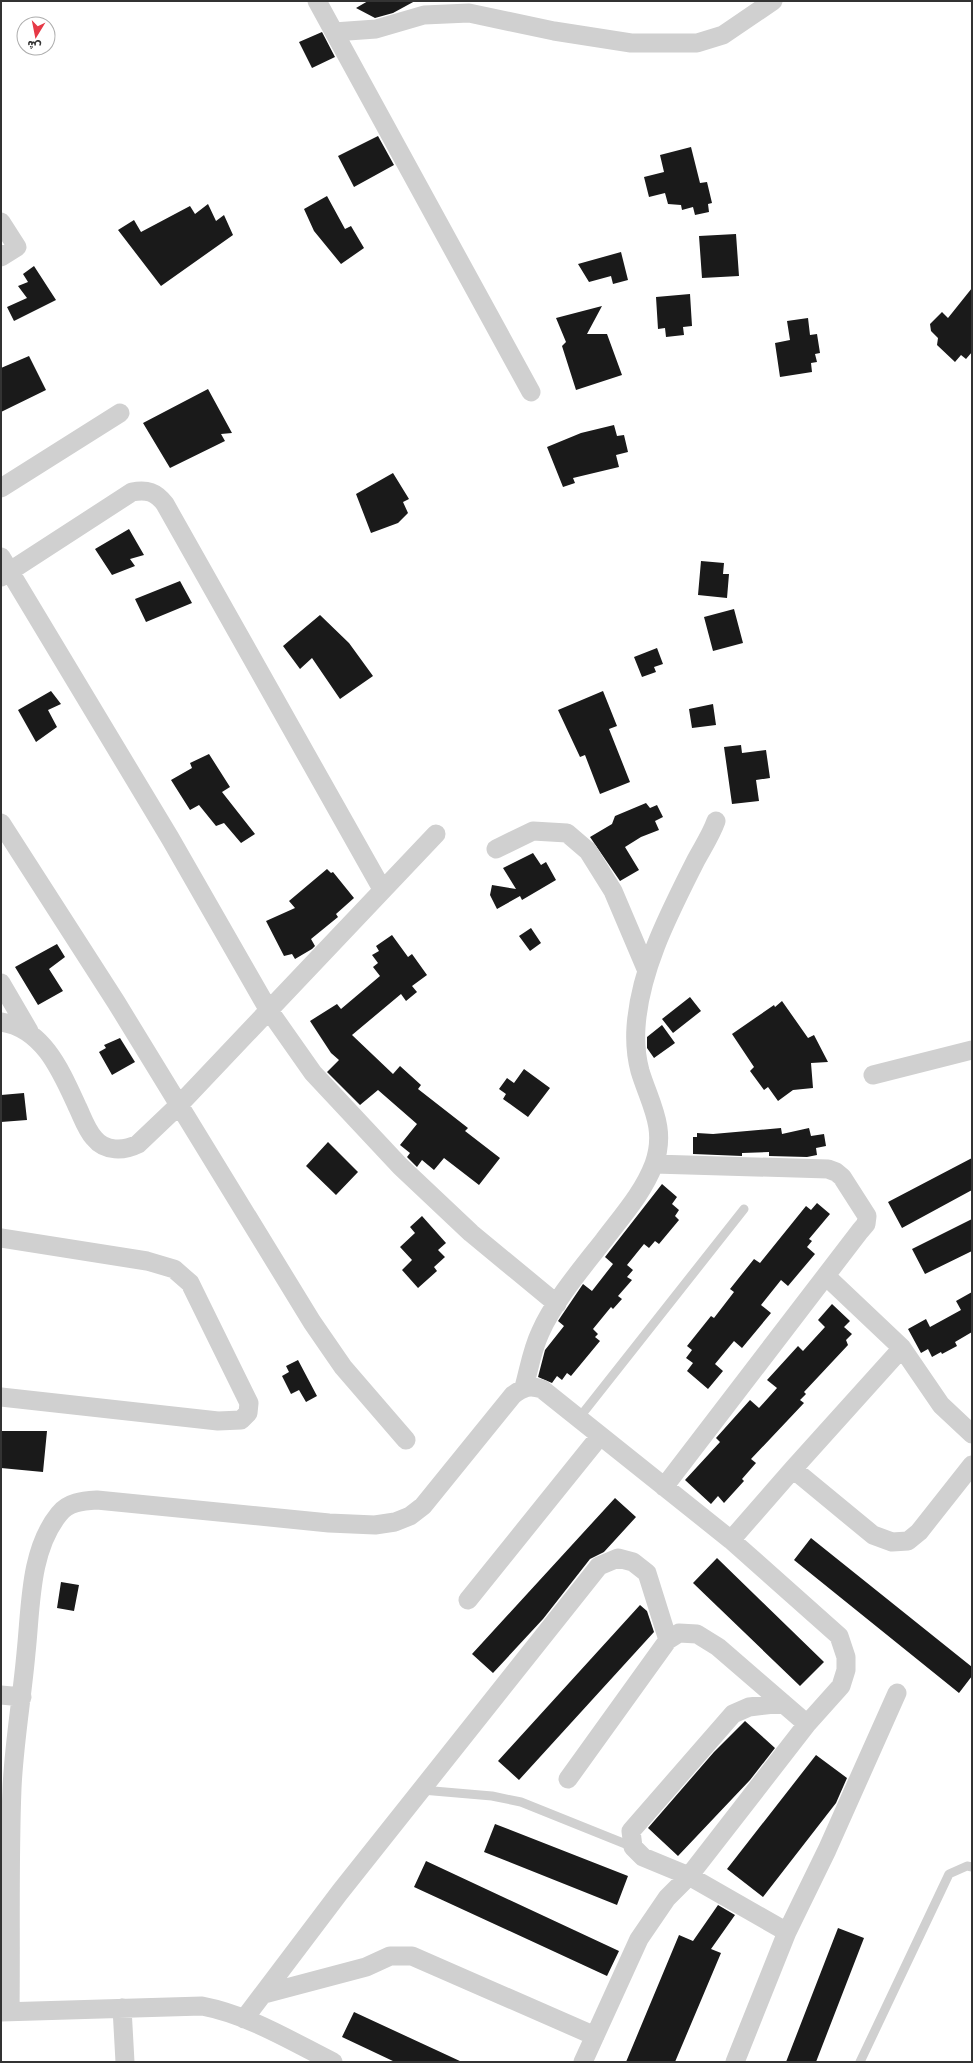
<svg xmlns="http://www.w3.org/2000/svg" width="973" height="2063" font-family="Rubik,Vazirmatn,sans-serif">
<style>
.building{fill:#1a1a1a}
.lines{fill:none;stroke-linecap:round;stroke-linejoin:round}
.lane{stroke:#d0d0d0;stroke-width:9}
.street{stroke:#d0d0d0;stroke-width:19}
</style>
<rect width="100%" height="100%" fill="#fff"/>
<path class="building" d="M 368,1 L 415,1 L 393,13 L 375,18 L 356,8 Z
M 322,32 L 335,57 L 312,68 L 299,42 Z
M 378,136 L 394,165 L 354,187 L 338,156 Z
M 691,147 L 700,183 L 707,182 L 712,203 L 708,204 L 709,212 L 695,215 L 693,207 L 682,210 L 681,205 L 668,204 L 665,193 L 649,197 L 644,177 L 664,172 L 660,155 Z
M 327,196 L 345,229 L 351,226 L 364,248 L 341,264 L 314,231 L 304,209 Z
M 208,204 L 216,221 L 224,215 L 233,235 L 161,286 L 118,230 L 134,220 L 141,232 L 190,206 L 195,214 Z
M 736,234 L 739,276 L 702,278 L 699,236 Z
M 621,252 L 628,280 L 613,284 L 611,276 L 589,282 L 578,264 Z
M 34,266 L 56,300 L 14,321 L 7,307 L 27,298 L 18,286 L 28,282 L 23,274 Z
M 972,288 L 972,352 L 966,359 L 961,355 L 955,362 L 937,345 L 938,338 L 931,331 L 930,324 L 942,312 L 948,318 Z
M 690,294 L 692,326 L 683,327 L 684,335 L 666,337 L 665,328 L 658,329 L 656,297 Z
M 602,306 L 587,334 L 607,334 L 622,375 L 576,390 L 562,346 L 566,342 L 556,318 Z
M 808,318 L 810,335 L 817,334 L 820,353 L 815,354 L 817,362 L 811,363 L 812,372 L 780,377 L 775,343 L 790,340 L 787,321 Z
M 29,356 L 46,390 L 1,412 L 1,368 Z
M 208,389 L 232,433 L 221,434 L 225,441 L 170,468 L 143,423 Z
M 614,425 L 617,436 L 624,435 L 628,452 L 616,455 L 619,467 L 573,478 L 575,483 L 563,487 L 547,447 L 581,433 Z
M 393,473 L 409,499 L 403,502 L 408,513 L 398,523 L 371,533 L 356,494 Z
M 129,529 L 144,555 L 130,559 L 135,566 L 112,575 L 95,549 Z
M 701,561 L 724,563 L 723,574 L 729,574 L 727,598 L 698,595 Z
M 180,581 L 192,603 L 146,622 L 135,599 Z
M 734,609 L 743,643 L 713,651 L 704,617 Z
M 320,615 L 349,643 L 373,676 L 340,699 L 312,658 L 300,669 L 283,646 Z
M 657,648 L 663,664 L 654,667 L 656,672 L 642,677 L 634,657 Z
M 51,691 L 61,704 L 48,710 L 57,727 L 36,742 L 18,710 Z
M 603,691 L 617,726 L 609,729 L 630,782 L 600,794 L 585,755 L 580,757 L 558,710 Z
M 713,704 L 716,725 L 692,728 L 689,709 Z
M 741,745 L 742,753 L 766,750 L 770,778 L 756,780 L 759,801 L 732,804 L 724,747 Z
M 209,754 L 230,787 L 222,792 L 255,834 L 241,843 L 224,823 L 216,826 L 199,805 L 190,810 L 171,780 L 192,768 L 190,763 Z
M 646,803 L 650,808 L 657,805 L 663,817 L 655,821 L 659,830 L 641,837 L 625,847 L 639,870 L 620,881 L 590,837 L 612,824 L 615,816 Z
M 533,853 L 541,865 L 546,862 L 556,880 L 522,900 L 520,896 L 497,909 L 490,895 L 492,885 L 516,889 L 503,868 Z
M 327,869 L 331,873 L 333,872 L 354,898 L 336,914 L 338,917 L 311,939 L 315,946 L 312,949 L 295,959 L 292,954 L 284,956 L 266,921 L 295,908 L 289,901 Z
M 531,928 L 541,943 L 530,951 L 519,936 Z
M 392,935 L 408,957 L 412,954 L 427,975 L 412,986 L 417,992 L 406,1001 L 401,994 L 352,1035 L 393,1074 L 400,1066 L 421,1085 L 418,1089 L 468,1128 L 465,1131 L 500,1158 L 479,1185 L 444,1158 L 434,1170 L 422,1160 L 417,1167 L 407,1157 L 410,1153 L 400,1145 L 417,1124 L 378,1090 L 360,1105 L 327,1072 L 339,1060 L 331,1053 L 310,1021 L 337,1004 L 341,1009 L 380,976 L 373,967 L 378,963 L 372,955 L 379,951 L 376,946 Z
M 57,944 L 65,957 L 49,969 L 63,991 L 38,1005 L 15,967 Z
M 690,997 L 701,1011 L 673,1033 L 662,1019 Z
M 782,1001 L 808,1038 L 814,1035 L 828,1062 L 811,1063 L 813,1088 L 793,1090 L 778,1101 L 768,1087 L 764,1090 L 750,1071 L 754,1067 L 732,1034 L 774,1005 L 775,1007 Z
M 662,1025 L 675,1043 L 654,1058 L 647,1048 L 647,1037 Z
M 120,1038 L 135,1062 L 112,1075 L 99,1052 L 106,1048 L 104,1045 Z
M 524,1069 L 550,1088 L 528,1117 L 503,1099 L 506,1094 L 499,1089 L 507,1078 L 514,1083 Z
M 24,1093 L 27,1120 L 1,1122 L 1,1095 Z
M 781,1128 L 782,1134 L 809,1128 L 811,1136 L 824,1134 L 826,1146 L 816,1148 L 817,1155 L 807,1157 L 769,1156 L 769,1152 L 742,1153 L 742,1156 L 693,1154 L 693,1137 L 697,1137 L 697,1133 L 713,1134 Z
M 328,1142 L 358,1172 L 336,1195 L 306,1166 Z
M 972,1158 L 972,1190 L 902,1228 L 888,1202 Z
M 662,1184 L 677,1197 L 672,1204 L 679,1210 L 675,1216 L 679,1220 L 659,1244 L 655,1241 L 649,1248 L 644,1244 L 627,1265 L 633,1270 L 627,1277 L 632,1280 L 618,1296 L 622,1299 L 613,1309 L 611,1307 L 593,1329 L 598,1334 L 595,1337 L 600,1341 L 571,1376 L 567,1373 L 562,1380 L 557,1376 L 552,1383 L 538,1377 L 545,1350 L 564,1326 L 558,1321 L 562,1315 L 583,1284 L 592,1291 L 613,1264 L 605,1257 Z
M 817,1203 L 830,1214 L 809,1239 L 812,1241 L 807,1247 L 815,1254 L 788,1286 L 781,1280 L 761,1305 L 771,1313 L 742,1348 L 734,1341 L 715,1364 L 723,1371 L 708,1389 L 687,1371 L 693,1363 L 686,1358 L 692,1350 L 687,1346 L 711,1316 L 714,1318 L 734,1292 L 730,1289 L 754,1259 L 760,1263 L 806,1206 L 811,1210 Z
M 422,1216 L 446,1243 L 438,1250 L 445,1257 L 434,1267 L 437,1271 L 418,1288 L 402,1270 L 412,1260 L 400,1247 L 415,1233 L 410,1227 Z
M 972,1219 L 972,1251 L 925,1274 L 912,1249 Z
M 972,1292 L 972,1332 L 955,1342 L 957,1346 L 942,1354 L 941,1352 L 932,1357 L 928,1349 L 921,1353 L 908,1329 L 926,1319 L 930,1327 L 961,1310 L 956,1301 Z
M 832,1304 L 850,1321 L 844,1327 L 852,1334 L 846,1340 L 848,1345 L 804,1392 L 806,1394 L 800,1400 L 804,1403 L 751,1459 L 756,1463 L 742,1479 L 744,1481 L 724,1503 L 718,1496 L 711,1504 L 685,1480 L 720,1442 L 716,1438 L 750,1400 L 759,1408 L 777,1388 L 767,1380 L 798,1346 L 803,1351 L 825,1327 L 818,1320 Z
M 298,1360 L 317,1396 L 306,1402 L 299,1390 L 291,1394 L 282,1376 L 289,1372 L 286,1366 Z
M 1,1431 L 47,1431 L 43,1472 L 1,1468 Z
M 615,1498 L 636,1517 L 604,1552 L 590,1559 L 543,1619 L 493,1673 L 472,1654 Z
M 811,1538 L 972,1667 L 972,1676 L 959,1693 L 794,1560 Z
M 717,1558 L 824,1662 L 800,1686 L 693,1583 Z
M 61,1582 L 79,1585 L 74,1611 L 57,1608 Z
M 640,1605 L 647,1611 L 654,1632 L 519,1780 L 498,1761 Z
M 745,1721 L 775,1748 L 750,1780 L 678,1856 L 648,1828 L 714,1752 Z
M 816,1755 L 847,1778 L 836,1803 L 763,1897 L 727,1869 Z
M 495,1824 L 628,1876 L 617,1905 L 484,1852 Z
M 426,1861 L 619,1951 L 607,1976 L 414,1887 Z
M 718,1905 L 735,1915 L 711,1949 L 721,1953 L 675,2062 L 626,2062 L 679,1935 L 693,1941 Z
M 838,1928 L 864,1938 L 816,2062 L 786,2062 Z
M 354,2012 L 462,2062 L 395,2062 L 342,2037 Z"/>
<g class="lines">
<path class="lane" d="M 579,1418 L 744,1209
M 422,1790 L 492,1796 L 521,1802 L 633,1847
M 860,2062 L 949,1874 L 967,1866 L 972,1867"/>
<path class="street" d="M 317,1 L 531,392
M 334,32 L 376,29 L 424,15 L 469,13 L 554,31 L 631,43 L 697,43 L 723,35 L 773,1
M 1,222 L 17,247 L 1,257
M 1,488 L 120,413
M 1,557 L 170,838 L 268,1009 L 313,1073 L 400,1166 L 471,1233 L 557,1304
M 1,577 L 132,492 C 147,489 156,492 165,504 L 382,889
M 1,823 L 116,1002 L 312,1322 L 343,1367 L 406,1440
M 496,849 L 533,831 L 567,833 L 588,851 L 613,891 L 647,971
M 1,983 L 29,1031
M 1,1022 C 43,1028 61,1071 77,1106 C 82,1116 86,1129 94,1138 C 105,1152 124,1151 138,1144 L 179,1105 L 436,834
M 873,1075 L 972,1050
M 654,1164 L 828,1169 L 836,1172 L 842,1177 L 867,1216 L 866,1224 L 860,1231 L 664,1487
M 1,1238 L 147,1261 L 174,1269 L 190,1283 L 249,1403 L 248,1413 L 241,1420 L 218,1421 L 1,1397
M 826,1276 L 902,1348 L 941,1405 L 972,1434
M 524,1387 C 529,1369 532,1350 540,1333 C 554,1301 582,1268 604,1240 C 622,1216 643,1193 654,1164 C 667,1128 650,1104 640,1071 C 636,1056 635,1042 636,1027 C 640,968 670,912 696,860 C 703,847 711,835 716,821
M 793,1469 L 873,1535 L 892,1542 L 908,1541 L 919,1532 L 972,1465
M 731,1540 L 793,1469 L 902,1348
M 468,1600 L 600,1436
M 1,1695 L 22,1697
M 783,1703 L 749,1707 L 733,1714 L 631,1831 L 633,1847 L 643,1857 L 689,1876 L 787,1932
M 568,1779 L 668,1640 L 679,1633 L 697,1634 L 718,1647 L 807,1724
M 264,1994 L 366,1967 L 390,1956 L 412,1956 L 595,2036
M 122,2008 L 125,2062
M 1,2012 L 202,2006 C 249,2015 291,2041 333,2062
M 10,2012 C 11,1937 9,1863 12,1788 C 14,1743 22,1698 26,1653 C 31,1608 29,1551 59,1514 C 68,1502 83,1501 97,1500 L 329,1523 L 375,1525 L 395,1522 L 410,1516 L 423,1506 L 513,1395 C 524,1387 529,1385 542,1389 L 731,1540 L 839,1636 L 846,1657 L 846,1670 L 841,1686 L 807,1724 L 689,1876 L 667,1898 L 639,1939 L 583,2062
M 244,2019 L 340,1892 L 599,1566 L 618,1558 L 633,1562 L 647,1573 L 668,1640
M 735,2062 L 787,1932 L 827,1850 L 897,1693"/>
</g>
<rect width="973" height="2063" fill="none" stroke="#333333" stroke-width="4"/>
<g transform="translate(36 36) rotate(190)"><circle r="19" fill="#ffffff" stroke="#adadad"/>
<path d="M0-3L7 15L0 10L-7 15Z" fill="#e63946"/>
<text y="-6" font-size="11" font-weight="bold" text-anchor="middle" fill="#333333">ش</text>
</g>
</svg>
